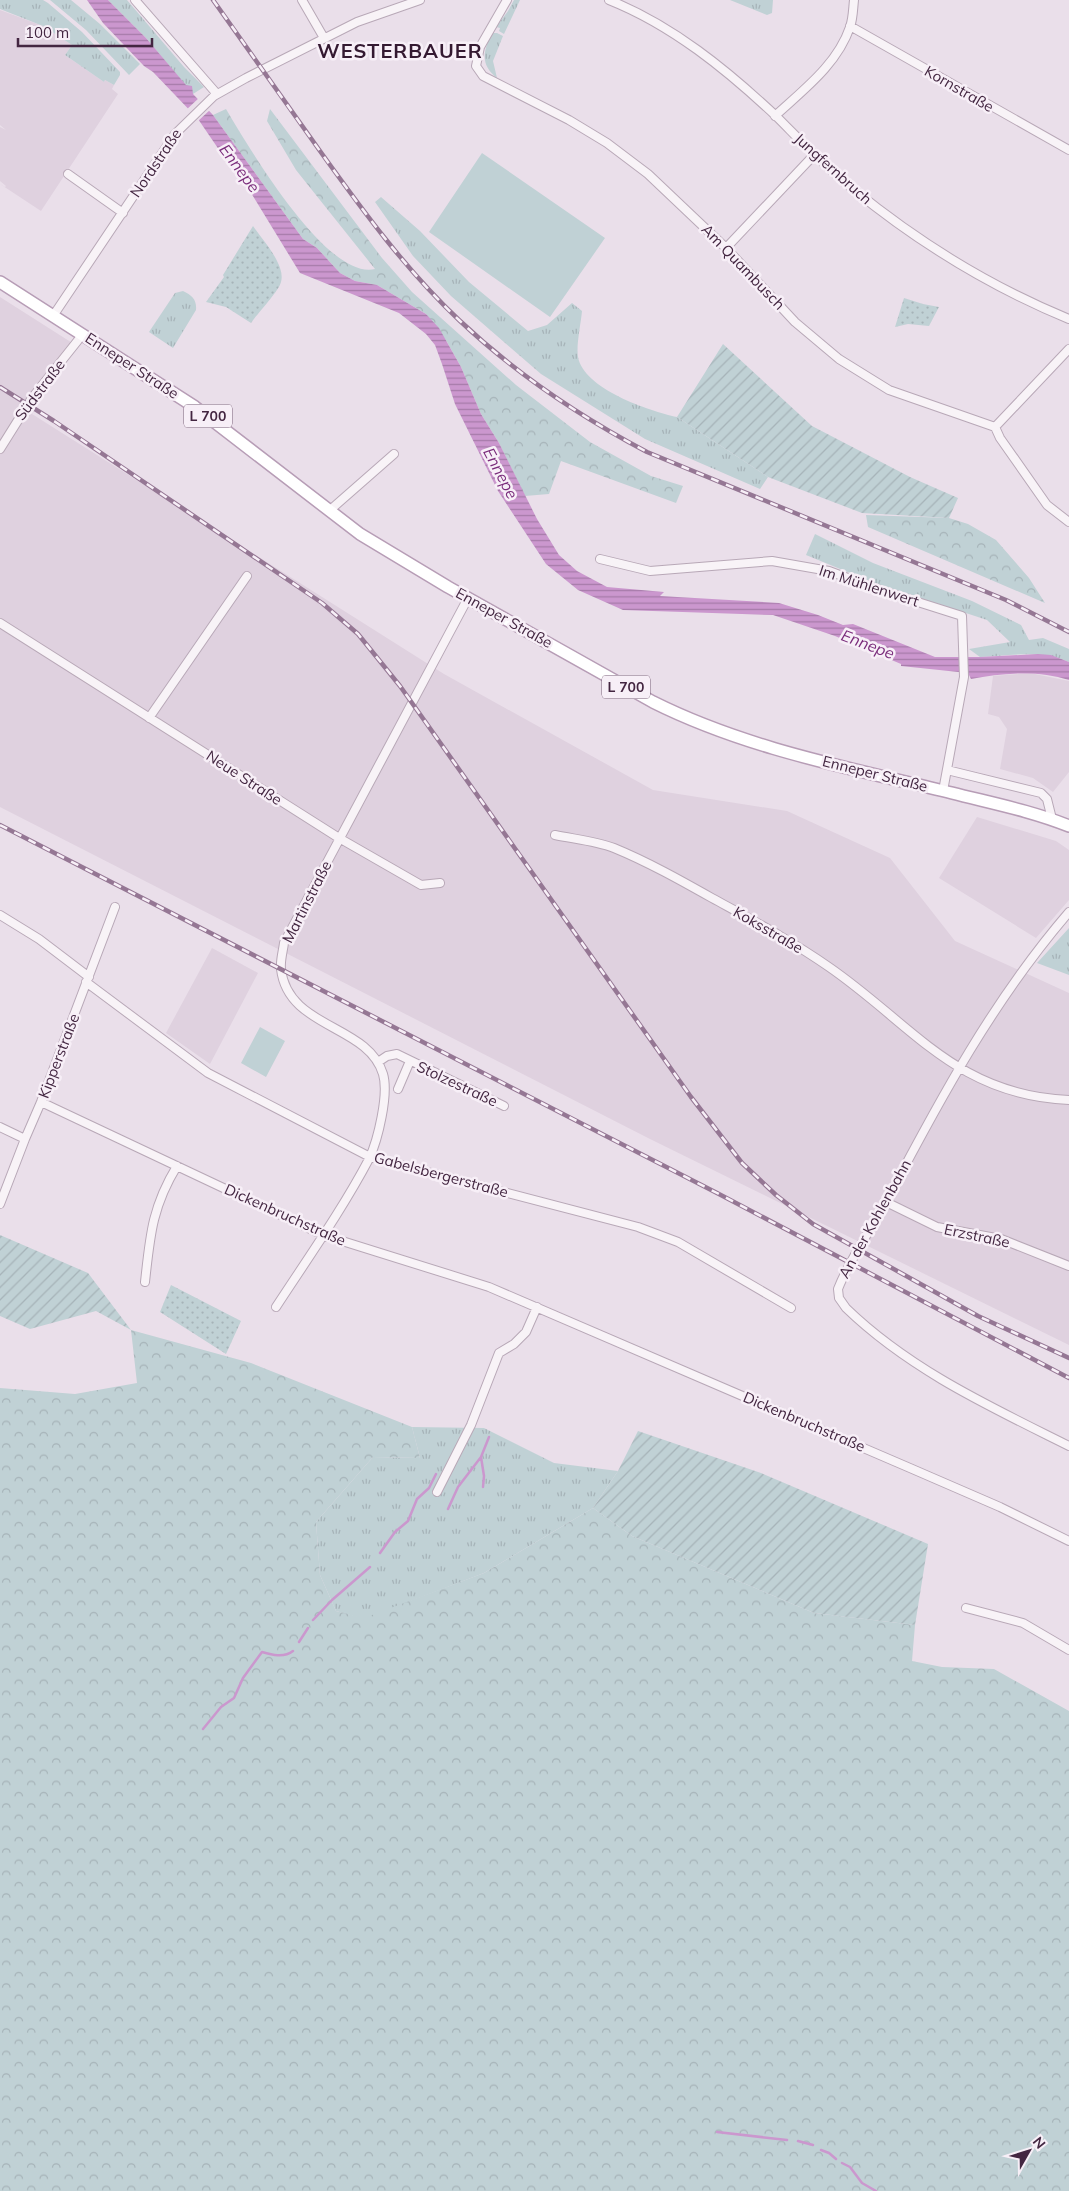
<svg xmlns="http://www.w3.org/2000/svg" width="1069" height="2191" font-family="Mulish,sans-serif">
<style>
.built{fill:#dfd1df}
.grass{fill:url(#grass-tufts)}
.forest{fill:url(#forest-crowns)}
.park{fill:url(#park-dots)}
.garden{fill:url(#garden-furrows)}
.pitch{fill:#c0d1d5}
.water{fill:url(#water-rules)}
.pier{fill:#eadfea}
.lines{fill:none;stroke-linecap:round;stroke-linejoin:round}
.stream{stroke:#cb97ce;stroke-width:2.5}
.minor-casing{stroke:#b8a8b7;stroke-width:10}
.primary-casing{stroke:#b79db6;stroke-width:14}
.minor{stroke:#f8f3f7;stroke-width:8}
.primary{stroke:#fff;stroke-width:11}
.rail-casing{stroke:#957794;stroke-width:4.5}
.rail{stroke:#f7eff7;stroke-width:2.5;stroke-dasharray:8;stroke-linecap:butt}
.labels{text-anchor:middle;stroke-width:5;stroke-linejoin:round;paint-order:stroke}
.shield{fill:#f7eff7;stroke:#796278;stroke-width:1}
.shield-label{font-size:14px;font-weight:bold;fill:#432641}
.street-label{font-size:15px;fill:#432641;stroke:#f7eff7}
.water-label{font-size:16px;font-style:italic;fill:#7a2c7b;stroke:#f7eff7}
.district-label{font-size:20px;font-weight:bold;letter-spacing:1px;fill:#341931;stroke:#f7eff7}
</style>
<defs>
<pattern id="grass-tufts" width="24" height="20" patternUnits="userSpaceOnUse" patternTransform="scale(1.25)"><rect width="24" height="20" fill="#c0d1d5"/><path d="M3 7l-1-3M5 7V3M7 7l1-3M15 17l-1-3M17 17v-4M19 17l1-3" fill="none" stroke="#a6b3b8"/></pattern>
<pattern id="forest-crowns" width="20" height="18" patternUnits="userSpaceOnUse" patternTransform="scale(1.25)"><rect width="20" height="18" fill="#c0d1d5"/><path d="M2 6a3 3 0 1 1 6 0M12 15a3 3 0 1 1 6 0" fill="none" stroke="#a6b3b8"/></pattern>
<pattern id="park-dots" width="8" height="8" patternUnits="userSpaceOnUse" patternTransform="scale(1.25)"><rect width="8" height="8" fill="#c0d1d5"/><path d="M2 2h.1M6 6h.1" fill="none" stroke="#a6b3b8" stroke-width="1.8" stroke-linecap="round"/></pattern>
<pattern id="garden-furrows" width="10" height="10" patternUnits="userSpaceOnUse" patternTransform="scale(1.25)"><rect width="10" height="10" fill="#c0d1d5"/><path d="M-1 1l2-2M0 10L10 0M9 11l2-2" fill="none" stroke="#a6b3b8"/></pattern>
<pattern id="water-rules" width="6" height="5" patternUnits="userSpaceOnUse" patternTransform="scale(1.25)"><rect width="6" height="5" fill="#cb97ce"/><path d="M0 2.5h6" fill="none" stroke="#a67ba9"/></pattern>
</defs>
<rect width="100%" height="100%" fill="#eadfea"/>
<path class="built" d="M 0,10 L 43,26 L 72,45 L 65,55 L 104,82 L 105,80 L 114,85 L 112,89 L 118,94 L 41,211 L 0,184 L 5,187 L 6,186 L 0,181 L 0,127 L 6,130 L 0,125 Z
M 0,297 L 77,346 L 32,414 L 444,674 L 653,790 L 787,811 L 890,858 L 955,941 L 1069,993 L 1069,1345 L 650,1139 L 0,807 Z
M 1030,673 L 1069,681 L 1069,772 L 1053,792 L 1033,778 L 1000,769 L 1007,729 L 999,717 L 988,714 L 993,676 Z
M 977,817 L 1056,841 L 1069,850 L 1069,900 L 1036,938 L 939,878 Z
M 212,948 L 258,973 L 210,1064 L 166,1033 Z"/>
<path class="grass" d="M 0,0 L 43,0 L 48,3 L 82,32 L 120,72 L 120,75 L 114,85 L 105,80 L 104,82 L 65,55 L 72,45 L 43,26 L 0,9 Z
M 50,0 L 71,0 L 100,24 L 140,64 L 129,75 L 86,30 Z
M 108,0 L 127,0 L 184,67 L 204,87 L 193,94 L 146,38 Z
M 514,0 L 520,0 L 504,34 L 499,31 L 500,28 L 496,27 L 508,11 Z
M 730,0 L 773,0 L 772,13 L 767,15 Z
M 492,33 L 497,33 L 503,36 L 493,61 L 497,78 C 480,65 483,51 492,33 Z
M 381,197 L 420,231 L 469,282 L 528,331 L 547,325 L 572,303 L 582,311 C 581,323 576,345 578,357 C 584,389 649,411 677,417 L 768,477 L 760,489 L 645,439 L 541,374 L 451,296 L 413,256 L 375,202 Z
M 183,291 C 192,295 197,300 196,310 L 173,348 L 149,332 L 175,293 Z
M 815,534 L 873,563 L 972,601 L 1021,625 L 1029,640 L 1043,638 L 1069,649 L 1069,662 C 1041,649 1010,656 980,657 L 969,649 L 1010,642 L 987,620 L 872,582 L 806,555 Z
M 1069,928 L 1069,975 L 1037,963 Z
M 412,1427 L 484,1428 L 554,1463 L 618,1471 L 593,1508 L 484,1573 L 364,1619 L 336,1611 L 320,1575 L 316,1522 L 373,1457 L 420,1458 Z"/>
<path class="forest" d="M 226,109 C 248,146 327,281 375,269 L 296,170 L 267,121 L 270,109 L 382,258 L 412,292 L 516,385 L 590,442 L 651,476 L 683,486 L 676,503 L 561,461 L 549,494 L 525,496 L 499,443 L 481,414 L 461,367 L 447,342 L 426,314 L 377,285 L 355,281 L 340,273 L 317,248 L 303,239 L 213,115 Z
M 866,515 L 949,518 L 968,524 L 996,540 L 1029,578 L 1045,603 L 868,527 Z
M 131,1330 L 251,1363 L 412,1427 L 420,1458 L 373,1457 L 316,1522 L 320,1575 L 336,1611 L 364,1618 L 484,1573 L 593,1508 L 632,1536 L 814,1613 L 915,1625 L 912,1661 L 942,1667 L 994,1669 L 1069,1711 L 1069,2191 L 0,2191 L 0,1388 L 75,1394 L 137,1383 Z"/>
<path class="park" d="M 253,226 C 262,239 286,265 281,282 C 279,291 257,314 251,323 L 226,307 L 206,302 L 224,277 L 223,275 Z
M 904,298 L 923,304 L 939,307 L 929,326 L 908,324 L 895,327 Z
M 171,1285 L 241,1321 L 226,1354 L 160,1312 Z"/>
<path class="garden" d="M 723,344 L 812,426 L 910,477 L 958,498 L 949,518 L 862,513 L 768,477 L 677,417 Z
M 0,1235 L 88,1273 L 131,1330 L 96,1311 L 30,1329 L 0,1316 Z
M 638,1431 L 761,1473 L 928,1544 L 915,1625 L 814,1613 L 632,1536 L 593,1508 L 618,1471 Z"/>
<path class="pitch" d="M 482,153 L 605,238 L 550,317 L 429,232 Z
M 260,1027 L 285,1041 L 266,1077 L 241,1063 Z"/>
<path class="water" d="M 87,0 L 108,0 L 146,38 L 186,85 L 192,86 L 193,94 L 213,115 L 303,239 L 317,248 L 340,273 L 355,281 L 377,285 L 426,314 L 439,328 L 461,367 L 481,414 L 499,443 L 537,519 L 559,555 L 577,571 L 607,587 L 664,592 L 660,596 L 779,603 L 818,615 L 843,625 L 853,624 L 935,657 L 980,657 L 1038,654 L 1051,655 L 1069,662 L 1069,680 C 1038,670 1003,673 971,679 L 968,673 L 901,666 L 901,664 L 835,636 L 773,615 L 623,610 L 578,590 L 546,564 L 498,491 L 455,404 L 442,364 L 435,345 L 426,334 L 399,313 L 300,273 L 237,170 L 226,160 L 198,119 L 153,72 L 144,66 L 103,23 Z"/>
<path class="pier" d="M 200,97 L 211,109 L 197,122 L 185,111 Z"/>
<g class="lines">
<path class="stream" d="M 481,1457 L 484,1476 L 483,1487
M 448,1509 L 458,1487 L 481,1457 L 489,1437
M 380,1553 L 395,1532 L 408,1521 L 417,1499 L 429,1488 L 436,1474
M 313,1620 L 332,1600 L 370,1567
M 299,1642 L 308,1628
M 203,1729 L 221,1707 L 234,1698 L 243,1678 L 262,1652 C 272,1655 284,1658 293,1651
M 717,2132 L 787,2140
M 798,2141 L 813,2145
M 821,2150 L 829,2153 L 836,2159
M 842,2163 L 850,2167 L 862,2183 L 876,2191"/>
<g class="minor-casing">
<path id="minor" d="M 135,0 L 217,94
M 302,0 L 324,38
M 507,0 L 480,47 L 476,66 L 483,76 L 569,120 L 607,143 L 648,174 L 726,248 L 795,322 L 839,359 L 889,390 L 995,427
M 609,0 C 672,25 727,70 776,116 C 801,141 825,167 853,189 C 918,242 991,287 1069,319
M 850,26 L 1069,150
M 775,116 C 803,90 837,65 850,27 C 853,19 853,9 854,0
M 68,174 L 123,213
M 726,248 L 814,155
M 53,316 L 175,134 L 214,96 L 246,78 L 357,22 L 420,0
M 995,427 L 1000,438 L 1047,505 L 1069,522
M 995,427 L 1069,349
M 0,449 L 32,398 L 83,334
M 329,511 L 394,454
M 600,559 L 650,571 L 772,561 L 829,571 L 880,590 L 962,616 L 964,677 L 943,791
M 0,623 L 339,838 L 421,885 L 440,883
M 149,718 L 247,576
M 947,770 L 1041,793 L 1047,799 L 1052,819
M 555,835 C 574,839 596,841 614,848 C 648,862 680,880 712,898 C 752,920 792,941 829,967 C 913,1025 956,1095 1069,1100
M 1069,912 C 994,999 940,1099 887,1200 C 871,1230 850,1258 838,1289 L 839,1298 L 846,1308 C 910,1370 991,1407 1069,1446
M 0,915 L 39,939 L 89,977
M 86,982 L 208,1073 L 370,1157 L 638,1227 L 678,1242 L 791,1308
M 378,1062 L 387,1056 L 397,1054 L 504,1106
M 398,1089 L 410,1061
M 41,1102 L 323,1235 L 489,1287 L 910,1468 L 1000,1507 L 1069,1541
M 0,1127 L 25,1139
M 886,1202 L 937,1227 L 1001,1239 L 1069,1266
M 0,1204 L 25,1139 L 41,1102 L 115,907
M 145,1282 C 150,1236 152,1207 177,1166
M 276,1307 C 308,1258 342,1210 369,1159 C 378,1140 389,1094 383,1074 C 368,1024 288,1029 281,969 C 280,961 283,951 284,943 L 468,598
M 437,1492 L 471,1425 L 499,1353 L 514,1344 L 526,1332 L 537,1307
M 966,1608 L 1023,1623 L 1069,1650"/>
</g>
<g class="primary-casing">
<path id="primary" d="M 0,282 L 195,407 L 360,534 L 448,587 L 653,702 C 747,749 850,768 952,793 C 991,803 1032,811 1069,826"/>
</g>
<use href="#minor" class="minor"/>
<use href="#primary" class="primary"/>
<g class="rail-casing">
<path id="rail" d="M 213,0 C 249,50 284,101 320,151 C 363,211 406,270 459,320 C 515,373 579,416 647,452 L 1006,600 L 1069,632
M 0,387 L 54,421 L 322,603 L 358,634 L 400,686 L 691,1097 L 742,1163 L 776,1195 L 813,1224 L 978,1316 L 1069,1358
M 0,825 L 717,1193 L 1069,1378"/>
</g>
<use href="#rail" class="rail"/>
</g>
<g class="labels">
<g class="shield">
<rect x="184" y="404.5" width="48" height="23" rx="4"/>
<rect x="602" y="675.5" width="48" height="23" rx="4"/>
</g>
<g class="shield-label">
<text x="208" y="421">L 700</text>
<text x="626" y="692">L 700</text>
</g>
<g class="street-label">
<text transform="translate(959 89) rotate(30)" y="5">Kornstraße</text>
<text transform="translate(156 163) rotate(-56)" y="5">Nordstraße</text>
<text transform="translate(833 169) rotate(42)" y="5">Jungfernbruch</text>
<text transform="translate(743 267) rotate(46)" y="5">Am Quambusch</text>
<text transform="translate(132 366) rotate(33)" y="5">Enneper Straße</text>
<text transform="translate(40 390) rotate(-53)" y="5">Südstraße</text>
<text transform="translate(869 586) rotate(18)" y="5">Im Mühlenwert</text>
<text transform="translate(504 618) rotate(29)" y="5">Enneper Straße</text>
<text transform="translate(875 774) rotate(14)" y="5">Enneper Straße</text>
<text transform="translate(244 778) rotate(33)" y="5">Neue Straße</text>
<text transform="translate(307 902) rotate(-63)" y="5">Martinstraße</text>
<text transform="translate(768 930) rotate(30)" y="5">Koksstraße</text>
<text transform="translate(59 1056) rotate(-69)" y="5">Kipperstraße</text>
<text transform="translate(457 1084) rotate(25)" y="5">Stolzestraße</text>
<text transform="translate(441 1175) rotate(15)" y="5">Gabelsbergerstraße</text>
<text transform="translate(285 1215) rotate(24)" y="5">Dickenbruchstraße</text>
<text transform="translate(875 1219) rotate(-61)" y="5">An der Kohlenbahn</text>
<text transform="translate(977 1236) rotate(12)" y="5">Erzstraße</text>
<text transform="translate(804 1422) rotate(23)" y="5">Dickenbruchstraße</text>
</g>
<g class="water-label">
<text transform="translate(240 168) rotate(53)" y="6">Ennepe</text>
<text transform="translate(501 473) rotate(62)" y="6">Ennepe</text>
<text transform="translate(868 644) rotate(21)" y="6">Ennepe</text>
</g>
<g class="district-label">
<text x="400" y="58">WESTERBAUER</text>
</g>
</g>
<g transform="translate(1029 2151) rotate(51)" stroke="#f7eff7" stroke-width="4" paint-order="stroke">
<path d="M0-4L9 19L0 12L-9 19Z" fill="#432641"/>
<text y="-8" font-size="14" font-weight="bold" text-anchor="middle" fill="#432641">N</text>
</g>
<path d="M18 38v8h134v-8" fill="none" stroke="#432641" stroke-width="2.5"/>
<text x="25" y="38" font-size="15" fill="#432641" stroke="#f7eff7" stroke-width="4" paint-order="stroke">100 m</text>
</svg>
